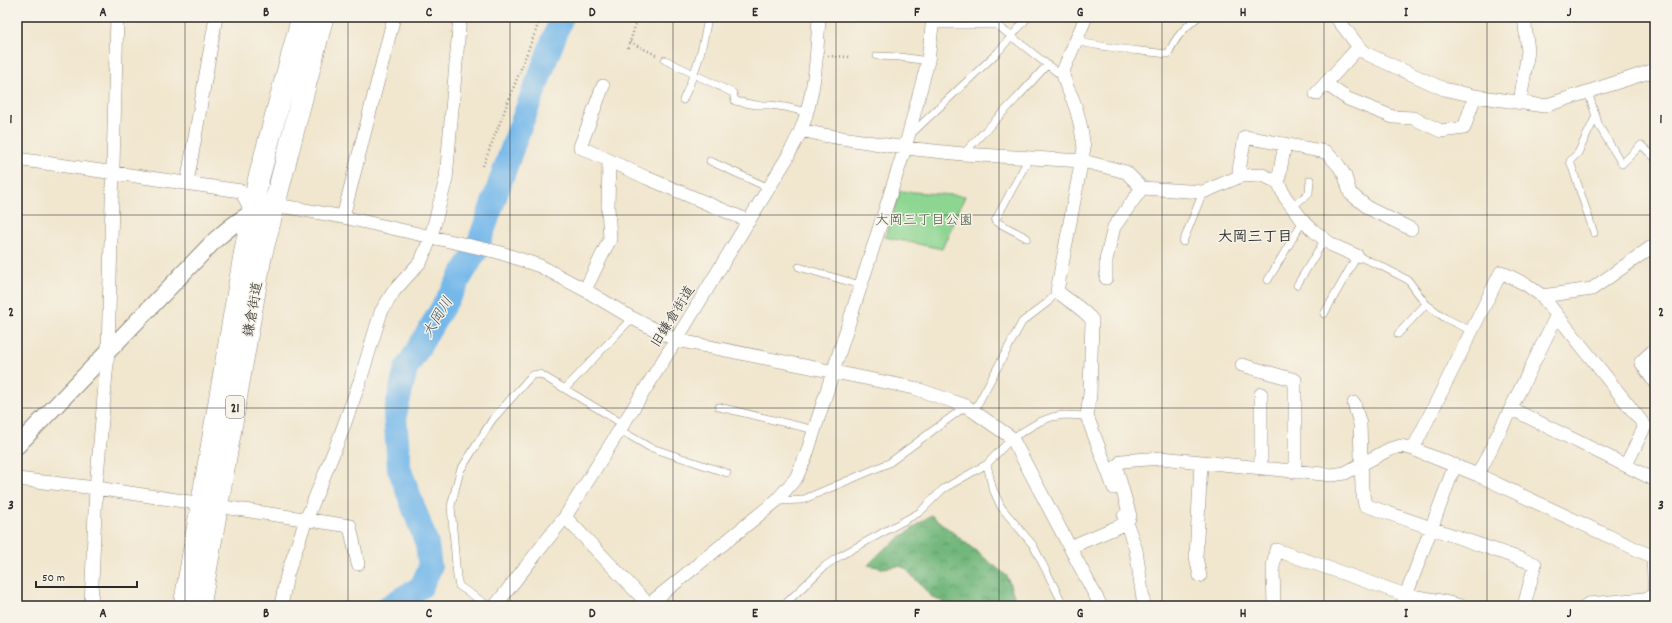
<svg xmlns="http://www.w3.org/2000/svg" width="1672" height="623" font-family="Dekko,'Klee One',sans-serif">
<style>
.forest{fill:url(#forest-crowns);stroke:#4e7154}
.park{fill:#8dd692;stroke:#5c805e}
.lines{fill:none;stroke-linecap:round;stroke-linejoin:round}
.river{stroke:#74b8ea;stroke-width:24}
.service-casing{stroke:#8e887c;stroke-width:8}
.minor-casing{stroke:#8e887c;stroke-width:14}
.tertiary-casing{stroke:#8e887c;stroke-width:18}
.primary-casing{stroke:#8e887c;stroke-width:22}
.path{stroke:#8e887c;stroke-width:2.5;stroke-dasharray:1 3;stroke-linecap:butt}
.service{stroke:#fff;stroke-width:7}
.minor{stroke:#fff;stroke-width:13}
.tertiary{stroke:#fff;stroke-width:16}
.primary{stroke:#fff;stroke-width:21}
.grid{fill:none;stroke:#2b2b2b;stroke-width:1;stroke-opacity:0.55}
.labels{text-anchor:middle;stroke-width:3;stroke-linejoin:round;paint-order:stroke}
.shield{fill:#f7f3e8;stroke:#686764;stroke-width:1}
.shield-label{font-size:13px;font-weight:bold;fill:#2b2b2b}
.park-label{font-size:14px;fill:#445645;stroke:#f7f3e8}
.street-label{font-size:14px;fill:#2b2b2b;stroke:#f7f3e8}
.neighbourhood-label{font-size:15px;font-weight:bold;fill:#2b2b2b;stroke:#f7f3e8}
.water-label{font-size:15px;font-style:italic;fill:#415564;stroke:#f7f3e8}
.neatline{fill:none;stroke:#2b2b2b;stroke-width:1.5}
.grid-label{font-size:13px;text-anchor:middle;font-weight:bold;fill:#2b2b2b}
</style>
<defs>
<pattern id="forest-crowns" width="20" height="18" patternUnits="userSpaceOnUse"><rect width="20" height="18" fill="#72b77c"/><path d="M2 6a3 3 0 1 1 6 0M12 15a3 3 0 1 1 6 0" fill="none" stroke="#5e9566"/></pattern>
</defs>
<rect width="100%" height="100%" fill="#f7f3e8"/>
<filter id="ink" filterUnits="userSpaceOnUse"><feTurbulence type="fractalNoise" baseFrequency=".025" numOctaves="2"/><feDisplacementMap in="SourceGraphic" scale="8" xChannelSelector="R" yChannelSelector="G"/><feConvolveMatrix kernelMatrix="1 2 1 2 8 2 1 2 1" color-interpolation-filters="sRGB"/></filter>
<filter id="wash" filterUnits="userSpaceOnUse"><feTurbulence type="fractalNoise" baseFrequency=".012" numOctaves="4" result="noise"/><feDisplacementMap in="SourceGraphic" scale="16" xChannelSelector="R" yChannelSelector="G"/><feGaussianBlur stdDeviation="0.9" result="paint"/><feColorMatrix in="noise" values="0 0 0 0 0 0 0 0 0 0 0 0 0 0 0 0 0 1.4 0 .05"/><feComposite in="paint" operator="in"/></filter>
<g filter="url(#wash)">
<rect width="100%" height="100%" fill="#f1e6ce"/>
<path class="forest" d="M 931,515 L 1007,576 L 1017,605 L 954,606 L 933,598 L 905,568 L 899,566 L 882,568 L 868,565 L 882,551 Z"/>
<path class="park" d="M 900,191 L 965,196 L 942,249 L 885,237 Z"/>
<g class="lines">
<path class="river" d="M 389,606 L 421,587 L 430,568 L 427,544 L 399,468 L 395,415 L 406,369 L 476,251 L 514,143 L 562,17"/>
</g>
</g>
<g filter="url(#ink)">
<g class="lines">
<g class="service-casing">
<path id="service" d="M 932,25 L 997,25 L 1063,77
M 1076,41 C 1107,49 1137,50 1168,54 C 1175,38 1184,28 1198,17
M 877,56 L 900,57 L 928,61
M 665,60 L 733,93 L 735,101 L 756,105 L 770,105 L 785,107 L 806,112
M 1588,92 L 1599,126 L 1622,164 L 1641,145 L 1655,158
M 683,100 C 696,71 703,49 708,17
M 911,134 L 998,52 L 1028,17
M 963,154 L 1016,99 L 1047,65
M 710,161 L 769,188
M 1292,207 L 1309,193 L 1310,180
M 1594,233 L 1570,161 L 1578,153 L 1596,116
M 1027,238 L 995,221 L 1029,158
M 1183,242 L 1203,192
M 799,267 L 860,285
M 1268,280 L 1303,221
M 1297,285 L 1325,239
M 1324,314 L 1357,256 L 1379,265 L 1408,280 L 1426,304
M 1398,334 L 1426,304 L 1445,318 L 1472,331
M 565,389 L 632,318
M 719,407 L 815,430
M 974,411 L 1022,322 L 1048,302 L 1057,291
M 620,430 L 649,447 L 727,473
M 777,501 L 802,500 L 889,463 L 966,406
M 489,606 L 459,586 L 457,577 L 451,506 L 460,471 L 492,420 L 532,375 L 540,374 L 623,424
M 563,606 L 564,605
M 783,606 L 825,566 L 840,556 L 920,512 L 943,489 L 987,464
M 1064,606 L 1033,545 L 1001,507 L 992,487 L 987,464 L 1012,438 L 1039,422 L 1052,417 L 1064,415 L 1087,416"/>
</g>
<g class="minor-casing">
<path id="minor" d="M 1086,17 L 1063,71 C 1063,82 1069,90 1073,100 C 1079,115 1082,132 1084,148 L 1057,291 C 1068,301 1083,308 1092,320 L 1090,394 L 1087,416 L 1114,488
M 1336,17 L 1359,47 L 1367,54 L 1444,89 L 1475,96 L 1544,106 L 1655,70
M 1326,84 L 1348,99 L 1393,117 L 1413,118 L 1441,131 L 1464,128 L 1475,96
M 603,86 L 580,147 L 647,178 L 749,221
M 1316,94 L 1359,47
M 1520,102 L 1528,51 L 1524,17
M 801,130 L 823,135 L 905,148 L 963,154 L 1083,161 L 1126,172 L 1142,188 L 1203,192 L 1241,176 L 1262,175 L 1278,182 L 1285,197 L 1303,221 L 1314,231 L 1332,245 L 1357,256
M 17,159 L 241,191 L 252,212
M 1241,176 L 1239,170 L 1245,137 L 1326,152 L 1339,166 L 1345,176 L 1350,193 L 1356,198 L 1370,209 L 1411,229
M 1278,182 L 1285,144
M 187,183 L 216,17
M 273,208 L 288,207 L 343,217 L 498,252 L 540,266 L 585,290 L 632,318 L 676,340 L 914,388 L 966,406 L 1012,438 L 1101,606
M 343,217 L 394,17
M 1106,278 L 1106,260 L 1114,227 L 1142,188
M 585,290 L 610,239 L 608,207 L 609,161
M 1542,296 L 1592,289 L 1650,248
M 1655,349 L 1641,362 L 1655,383
M 1242,365 L 1295,380 L 1295,472
M 1261,394 L 1261,469
M 1354,403 L 1360,424 L 1362,489 L 1365,505 L 1535,564 L 1524,606
M 1512,409 L 1655,480
M 1413,449 L 1501,272 L 1527,285 L 1542,296 L 1645,426 L 1626,465
M 1478,475 L 1557,315
M 17,479 L 96,488 L 350,526 L 358,564
M 1124,516 L 1136,550 L 1144,606
M 565,517 L 650,606
M 1070,547 L 1127,523 L 1130,516 L 1116,467 L 1122,461 L 1161,458 L 1332,475 L 1345,473 L 1390,449 L 1401,446 L 1413,449 L 1478,475 L 1653,557
M 1655,553 L 1653,557 L 1655,599
M 1200,576 L 1196,557 L 1201,463
M 91,606 L 96,488 L 108,351 L 117,17
M 281,606 L 287,575 L 306,520 L 339,439 L 360,381 L 381,312 L 394,291 L 421,261 L 431,237 L 446,179 L 460,17
M 495,606 L 565,517 L 676,340 L 787,158 C 791,149 797,140 801,130 C 815,94 817,55 819,17
M 647,606 L 776,501 L 796,478 L 806,456 L 905,148 L 928,61 L 933,17
M 1274,606 L 1273,567 L 1276,550 L 1406,595 L 1441,601 L 1461,606
M 1402,606 L 1455,465
M 1586,606 L 1588,604 L 1644,599 L 1655,595"/>
</g>
<g class="tertiary-casing">
<path id="tertiary" d="M 17,446 L 215,240 C 228,229 242,216 259,211"/>
</g>
<g class="primary-casing">
<path id="primary" d="M 184,606 L 244,255 L 258,181 L 302,17
M 200,606 L 261,257 L 323,17"/>
</g>
<path class="path" d="M 624,17 L 637,21
M 630,42 L 658,56
M 628,48 L 638,17
M 828,56 L 850,57
M 483,166 L 541,17"/>
<use href="#service" class="service"/>
<use href="#minor" class="minor"/>
<use href="#tertiary" class="tertiary"/>
<use href="#primary" class="primary"/>
</g>
</g>
<path class="grid" d="M 185,17 L 185,606M 348,17 L 348,606M 510,17 L 510,606M 673,17 L 673,606M 836,17 L 836,606M 999,17 L 999,606M 1162,17 L 1162,606M 1324,17 L 1324,606M 1487,17 L 1487,606M 17,215 L 1655,215M 17,408 L 1655,408"/>
<g class="labels">
<rect class="shield" x="226" y="396" width="18" height="22" rx="3"/>
<g class="shield-label">
<text x="235" y="412">21</text>
</g>
<g class="park-label">
<text x="924" y="224">大岡三丁目公園</text>
</g>
<g class="street-label">
<text transform="translate(252 309) rotate(-80)" y="5">鎌倉街道</text>
<text transform="translate(672 316) rotate(-58)" y="5">旧鎌倉街道</text>
</g>
<g class="neighbourhood-label">
<text x="1255" y="241">大岡三丁目</text>
</g>
<g class="water-label">
<text transform="translate(437 317) rotate(-59)" y="5">大岡川</text>
</g>
</g>
<rect width="1672" height="623" fill="none" stroke="#f7f3e8" stroke-width="44"/>
<path d="M36 581v6h101v-6" fill="none" stroke="#2b2b2b" stroke-width="2"/>
<text x="42" y="581" font-size="12" fill="#2b2b2b" stroke="#f7f3e8" stroke-width="3" paint-order="stroke">50 m</text>
<rect x="22" y="22" width="1628" height="579" class="neatline"/>
<g class="grid-label">
<text x="103" y="16">A</text>
<text x="266" y="16">B</text>
<text x="429" y="16">C</text>
<text x="592" y="16">D</text>
<text x="755" y="16">E</text>
<text x="917" y="16">F</text>
<text x="1080" y="16">G</text>
<text x="1243" y="16">H</text>
<text x="1406" y="16">I</text>
<text x="1569" y="16">J</text>
<text x="11" y="123">1</text>
<text x="1661" y="123">1</text>
<text x="11" y="316">2</text>
<text x="1661" y="316">2</text>
<text x="11" y="509">3</text>
<text x="1661" y="509">3</text>
<text x="103" y="617">A</text>
<text x="266" y="617">B</text>
<text x="429" y="617">C</text>
<text x="592" y="617">D</text>
<text x="755" y="617">E</text>
<text x="917" y="617">F</text>
<text x="1080" y="617">G</text>
<text x="1243" y="617">H</text>
<text x="1406" y="617">I</text>
<text x="1569" y="617">J</text>
</g>
</svg>
